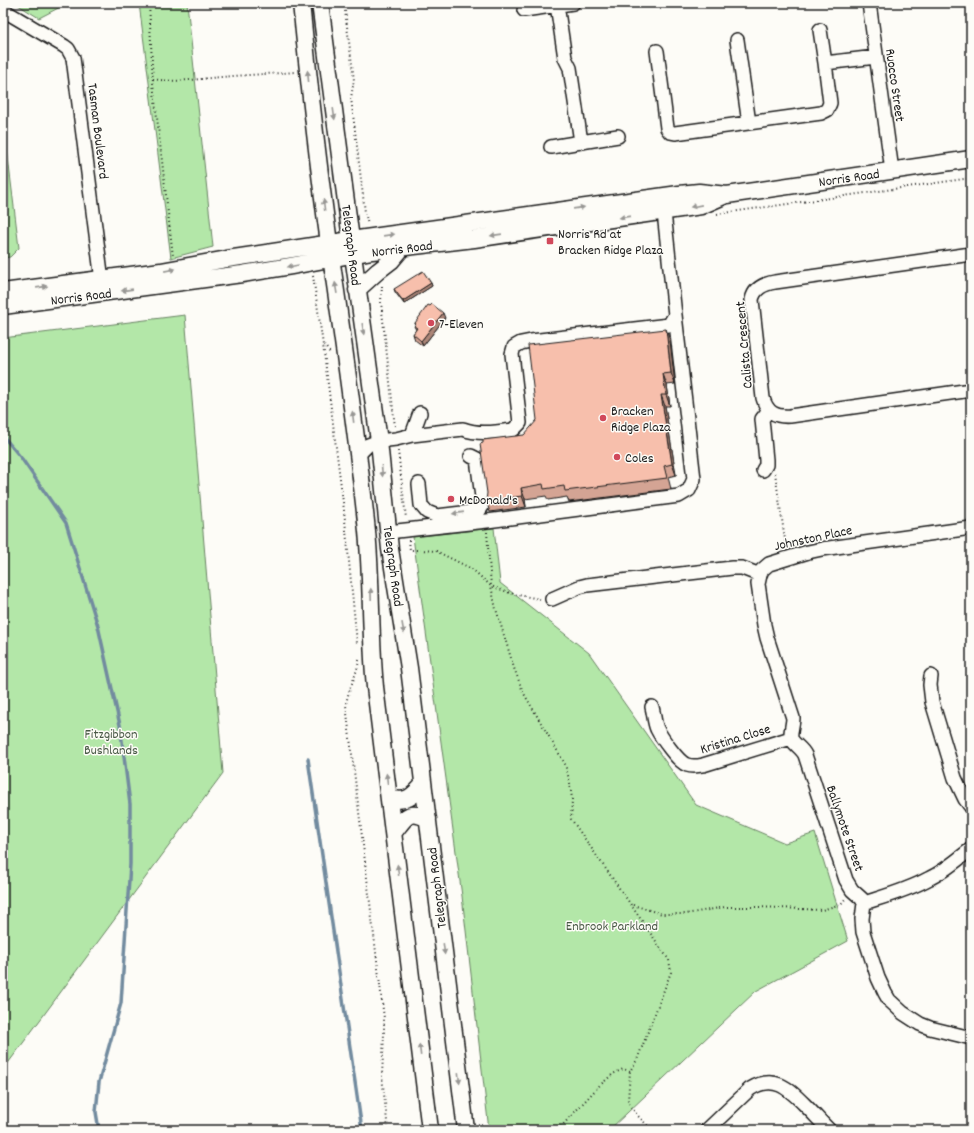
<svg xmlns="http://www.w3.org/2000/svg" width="974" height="1133" font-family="Dekko,sans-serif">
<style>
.green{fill:#b3e7a8;stroke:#688262}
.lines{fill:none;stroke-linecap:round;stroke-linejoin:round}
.stream{stroke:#728b9f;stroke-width:3.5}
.minor-casing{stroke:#1c1c1c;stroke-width:16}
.major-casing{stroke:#1c1c1c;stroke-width:19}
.path{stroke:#1c1c1c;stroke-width:2;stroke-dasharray:1 3;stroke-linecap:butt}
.minor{stroke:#fdfcf7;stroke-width:13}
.major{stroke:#fdfcf7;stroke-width:16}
.wall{fill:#d4a494;stroke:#1c1c1c}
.shaded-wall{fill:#ad8678;stroke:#1c1c1c}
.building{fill:#f7bfac;stroke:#1c1c1c}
.oneway{fill:#989794}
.poi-dot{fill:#d1495b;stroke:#fdfcf7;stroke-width:1.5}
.labels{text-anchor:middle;stroke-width:3;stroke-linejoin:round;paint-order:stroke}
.street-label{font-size:14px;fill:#1c1c1c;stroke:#fdfcf7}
.poi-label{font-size:14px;fill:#1c1c1c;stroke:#fdfcf7;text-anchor:start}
.park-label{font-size:14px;fill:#495946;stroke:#fdfcf7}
</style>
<rect width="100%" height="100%" fill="#fdfcf7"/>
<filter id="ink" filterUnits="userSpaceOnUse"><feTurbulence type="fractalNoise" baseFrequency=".025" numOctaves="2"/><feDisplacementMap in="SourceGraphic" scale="8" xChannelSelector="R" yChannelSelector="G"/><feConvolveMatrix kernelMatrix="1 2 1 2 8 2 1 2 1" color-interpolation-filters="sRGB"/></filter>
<g filter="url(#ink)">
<path class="green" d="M 15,3 L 68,3 L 39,18 Z
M 139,3 L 187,3 L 213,247 L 171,258 Z
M 3,116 L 19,248 L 10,257 L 3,258 Z
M 185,315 L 223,773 L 3,1070 L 3,338 Z
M 494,528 L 500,583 L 589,653 L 696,805 L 785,843 L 815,833 L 848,941 L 756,991 L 609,1130 L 489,1130 L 462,896 L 413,537 Z"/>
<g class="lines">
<path class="stream" d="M 3,436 L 22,459 L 66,523 L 98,626 L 120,725 L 130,804 L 130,864 L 121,1003 L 99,1082 L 96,1112 L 99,1130
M 308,759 L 362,1130"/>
<g class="minor-casing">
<path id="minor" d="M 869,3 L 892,171
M 557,5 L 565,58 L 570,68 L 581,142 L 618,136
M 3,10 L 64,46 L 68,49 L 73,58 L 103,288
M 524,10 L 573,3
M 820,30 L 825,63
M 737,40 L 749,123
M 657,51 L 667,128 L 670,132 L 675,133 L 821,113 L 827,110 L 830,103 L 825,63 L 876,57
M 551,147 L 581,142
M 971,254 L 775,282 C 764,284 754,288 752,300 L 763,398 C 767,413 776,417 790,416 L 971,390
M 412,435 L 420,413
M 358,455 L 368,445 L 379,441 L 396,439 L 412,435 L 463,429 C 478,435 497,432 513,430 L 520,423 L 512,354 L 514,347 L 521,343 L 531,341 L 669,325 L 675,315 L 663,203
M 763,470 L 766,465 L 766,460 L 762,419 L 769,410
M 419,484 L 421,505 L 427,512 L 437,516 L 479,511 L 483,505 L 477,459 L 471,456
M 971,528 L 822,549 L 808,552 L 769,564 L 762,570 L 760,575 L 758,584 L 764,625 L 767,638 L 793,718 C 793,724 790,732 791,738 C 793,744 802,748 805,755 L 846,880 L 852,890 L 862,899 L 864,903 L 862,919 L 863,932 L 878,978 L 885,993 L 889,1000 L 903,1013 L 920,1024 L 930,1028 L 971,1038
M 388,532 L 487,521 L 679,496 L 689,490 L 694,479 L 675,315
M 552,599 L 579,587 L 587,585 L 732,568 L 742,568 L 760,575
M 931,676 L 930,685 L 932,702 L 955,778 L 965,799 L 971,807
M 652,707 C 654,714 654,722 657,729 C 661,737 678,762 687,765 C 693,767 698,766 703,765 L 791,738
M 864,903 C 886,896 908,890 928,879 C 944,872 957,860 971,849
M 707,1130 L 750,1089 C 774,1074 788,1088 805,1105 C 813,1113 821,1122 829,1130"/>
</g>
<g class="major-casing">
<path id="major" d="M 301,3 C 309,83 318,164 329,243 C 343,339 357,435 367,531 C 372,583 370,635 375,687 L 430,1130
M 320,3 L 353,255 L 379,441 L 390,549 L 409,668 L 466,1130
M 357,290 L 378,271 L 391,261 L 402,248
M 3,292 L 161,271 L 227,259 L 351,240 L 679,194 L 699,192 L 727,195 L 971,159
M 3,306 L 242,274 L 291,266 L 372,251 L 474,239 L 701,206 L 726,195
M 389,798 C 407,803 412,797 423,785
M 394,832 C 406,817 408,809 428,819"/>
</g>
<path class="path" d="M 149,3 L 153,83 L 173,256
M 344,3 L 354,80 L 351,98 L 365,212 L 368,225
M 153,79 C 176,83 197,79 221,77 C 245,75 270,74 295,72
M 717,214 L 971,178
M 313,276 L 323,345 L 344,510 L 357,643
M 382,286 L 381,302 L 395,427
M 324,345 L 330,353
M 398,451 L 406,518
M 775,473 L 786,546
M 487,532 L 491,586 L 496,609 L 514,668 L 523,692 L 565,764 L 570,783 L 572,799 L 571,819 L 631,905 L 669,960 L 671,972 L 637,1060 L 630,1071 L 628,1101 L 631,1107 L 638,1116 L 652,1130
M 409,540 L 410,550 L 422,550 L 436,551 L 472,569 L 491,586 L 513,594 L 540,599
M 359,660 C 357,675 348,689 346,705 L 384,1018 L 384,1034 L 382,1076 L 388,1130
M 633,905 L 662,914 L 686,914 L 725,907 L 759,907 L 822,910 L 841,904 L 845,899
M 558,1130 L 599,1086 L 613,1074 L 623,1069 L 630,1071"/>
<use href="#minor" class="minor"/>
<use href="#major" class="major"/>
</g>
<path class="wall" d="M 431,283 L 432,286 L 404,304 L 395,292 L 394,289 Z
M 445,318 L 423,346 L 415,340 L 413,334 L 416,330 L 414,326 L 415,325 L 415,323 Z
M 670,340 L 675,384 L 667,385 L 670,406 L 665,406 L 676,475 L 668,477 L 671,489 L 569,502 L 567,497 L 548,500 L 546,496 L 525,499 L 526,507 L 490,512 L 486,501 L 524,435 Z"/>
<path class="shaded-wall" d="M 431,283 L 432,286 L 404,304 L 403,301 Z
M 443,313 L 445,318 L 423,346 L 421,341 Z
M 666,329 L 670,340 L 675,384 L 671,373 Z
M 663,374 L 667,385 L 670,406 L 666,395 Z
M 661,395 L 665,406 L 676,475 L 672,464 Z
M 521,488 L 525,499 L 526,507 L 522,496 Z"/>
<path class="building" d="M 423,271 L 431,283 L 403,301 L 394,289 Z
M 432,304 L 443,313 L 421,341 L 413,334 L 417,328 L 414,326 L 416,324 L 415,323 L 428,305 L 430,306 Z
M 666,329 L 671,373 L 663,374 L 666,395 L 661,395 L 672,464 L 664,466 L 667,478 L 565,491 L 564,486 L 544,489 L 543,484 L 521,488 L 522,496 L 486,501 L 487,493 L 480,444 L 483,443 L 483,440 L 524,435 L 537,420 L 528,345 Z"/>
<defs><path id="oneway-solid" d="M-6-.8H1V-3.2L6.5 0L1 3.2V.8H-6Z"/></defs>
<g class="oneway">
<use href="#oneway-solid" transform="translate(308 76) rotate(-96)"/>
<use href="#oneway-solid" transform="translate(334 114) rotate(82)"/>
<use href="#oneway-solid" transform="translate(324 205) rotate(-97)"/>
<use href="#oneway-solid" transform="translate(696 206) rotate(169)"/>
<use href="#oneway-solid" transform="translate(579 208) rotate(-8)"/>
<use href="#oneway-solid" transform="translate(625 217) rotate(172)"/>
<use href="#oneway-solid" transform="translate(389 235) rotate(-8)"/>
<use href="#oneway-solid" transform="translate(496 235) rotate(172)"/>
<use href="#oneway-solid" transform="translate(293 266) rotate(170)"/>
<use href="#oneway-solid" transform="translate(170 270) rotate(-11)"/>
<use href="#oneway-solid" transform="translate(42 287) rotate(-8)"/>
<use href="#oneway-solid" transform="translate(336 288) rotate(-99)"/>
<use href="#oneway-solid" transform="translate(127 290) rotate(172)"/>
<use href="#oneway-solid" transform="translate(363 329) rotate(82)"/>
<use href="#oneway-solid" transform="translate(353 417) rotate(-97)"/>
<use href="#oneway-solid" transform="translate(382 471) rotate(84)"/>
<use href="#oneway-solid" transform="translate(458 513) rotate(172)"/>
<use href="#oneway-solid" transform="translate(371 594) rotate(-92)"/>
<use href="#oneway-solid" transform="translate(403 628) rotate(80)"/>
<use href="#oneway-solid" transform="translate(387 779) rotate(-97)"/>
<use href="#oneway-solid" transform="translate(398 870) rotate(-97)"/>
<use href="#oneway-solid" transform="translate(444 949) rotate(83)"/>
<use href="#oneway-solid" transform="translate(420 1050) rotate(-97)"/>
<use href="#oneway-solid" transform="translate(459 1078) rotate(83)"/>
</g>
</g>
<g class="poi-dot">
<rect x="546" y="237" width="8" height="8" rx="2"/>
<circle cx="431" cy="323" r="4"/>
<circle cx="603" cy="418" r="4"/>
<circle cx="617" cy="457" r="4"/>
<circle cx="451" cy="499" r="4"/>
</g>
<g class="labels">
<g class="street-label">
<text transform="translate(896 85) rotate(82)" y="5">Ruocco Street</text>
<text transform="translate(99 131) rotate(83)" y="5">Tasman Boulevard</text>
<text transform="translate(849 177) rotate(-8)" y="5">Norris Road</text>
<text transform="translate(352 245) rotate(83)" y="5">Telegraph Road</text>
<text transform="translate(402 248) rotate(-7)" y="5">Norris Road</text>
<text transform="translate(81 296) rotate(-7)" y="5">Norris Road</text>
<text transform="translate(743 345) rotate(-95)" y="5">Calista Crescent</text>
<text transform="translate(813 537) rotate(-12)" y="5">Johnston Place</text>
<text transform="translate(394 566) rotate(82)" y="5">Telegraph Road</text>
<text transform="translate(735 738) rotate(-17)" y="5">Kristina Close</text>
<text transform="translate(846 828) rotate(71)" y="5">Ballymote Street</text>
<text transform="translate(436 888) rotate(-97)" y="5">Telegraph Road</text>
</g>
<g class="poi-label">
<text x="558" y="238">Norris Rd at<tspan x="558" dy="16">Bracken Ridge Plaza</tspan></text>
<text x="439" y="328">7-Eleven</text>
<text x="611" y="415">Bracken<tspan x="611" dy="16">Ridge Plaza</tspan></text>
<text x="625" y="462">Coles</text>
<text x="459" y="504">McDonald's</text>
</g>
<g class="park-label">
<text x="111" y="738">Fitzgibbon<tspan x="111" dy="16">Bushlands</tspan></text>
<text x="612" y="930">Enbrook Parkland</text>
</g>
</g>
<rect width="974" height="1133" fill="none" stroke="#fdfcf7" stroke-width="16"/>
<rect x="8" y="8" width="958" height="1117" fill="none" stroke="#1c1c1c" stroke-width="1.5" filter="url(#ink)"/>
</svg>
